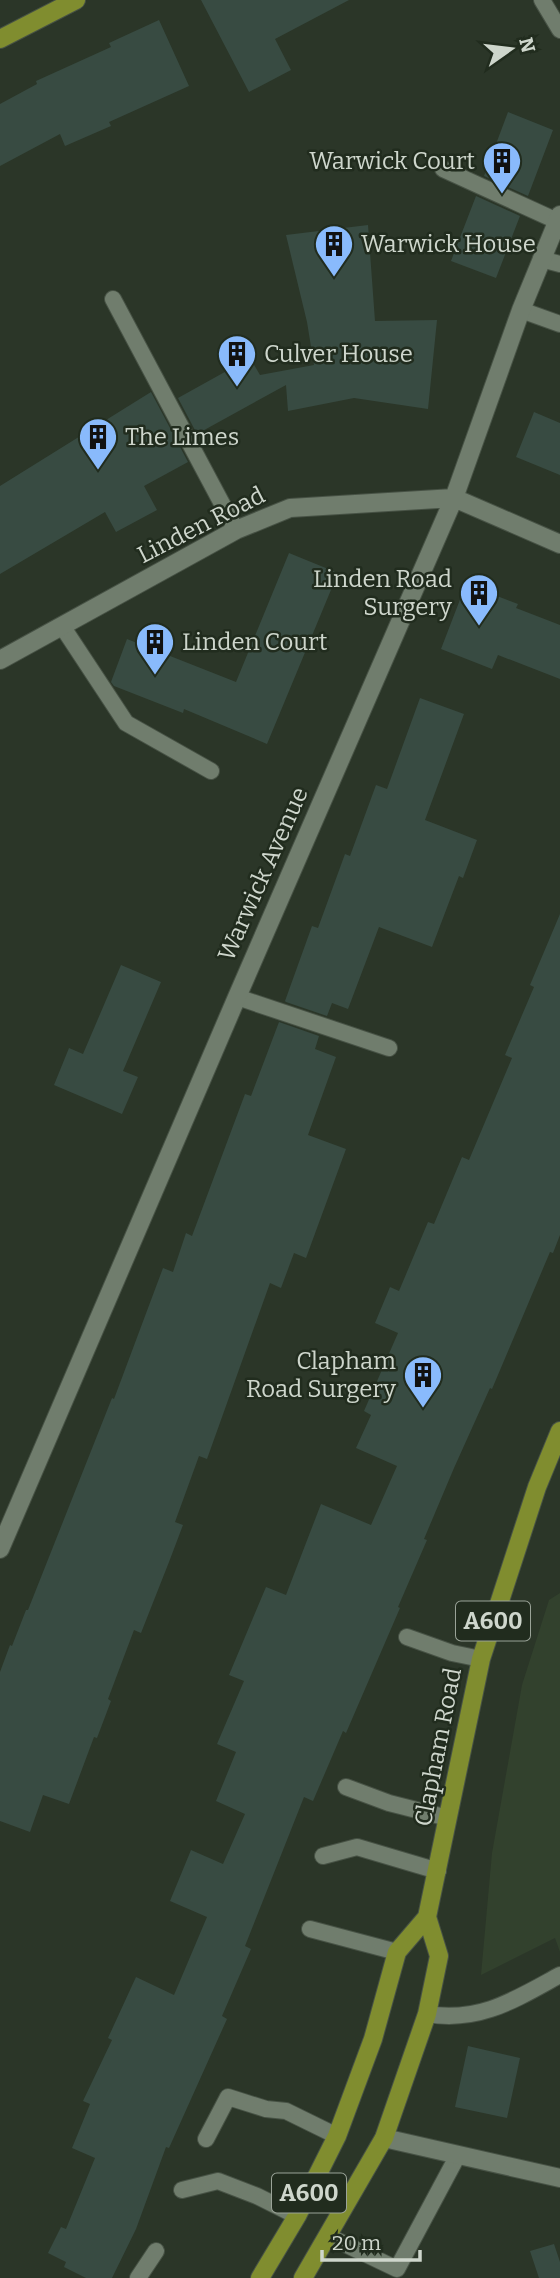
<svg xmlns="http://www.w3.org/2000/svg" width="560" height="2278" font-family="Bitter,serif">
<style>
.built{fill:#32412d}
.building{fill:#384b42}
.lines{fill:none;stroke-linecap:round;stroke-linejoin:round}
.lane-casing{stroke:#475245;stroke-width:18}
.street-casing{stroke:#475245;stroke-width:20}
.primary-casing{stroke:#475245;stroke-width:20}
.lane{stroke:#707d6d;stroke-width:16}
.street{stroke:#707d6d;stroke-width:18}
.primary{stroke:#808d2f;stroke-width:18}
.labels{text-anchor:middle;stroke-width:5;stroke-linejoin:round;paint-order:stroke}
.shield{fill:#212c1e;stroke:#9aa398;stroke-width:2}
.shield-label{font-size:23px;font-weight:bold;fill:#ced6cc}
.poi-label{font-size:24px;fill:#ced6cc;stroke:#212c1e;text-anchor:start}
.street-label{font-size:24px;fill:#ced6cc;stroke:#212c1e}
</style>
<rect width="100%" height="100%" fill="#2b3628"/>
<path class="built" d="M 560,1593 L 560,1952 L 555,1938 L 481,1975 L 492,1853 L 522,1685 L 549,1600 Z"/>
<path class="building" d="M 201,0 L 349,0 L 275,39 L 291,70 L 249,92 Z
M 159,20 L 189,86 L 109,122 L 111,126 L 65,146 L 60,134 L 0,166 L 0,104 L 37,84 L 36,81 L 111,47 L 109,43 Z
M 508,112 L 553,130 L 528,196 L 484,176 Z
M 476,196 L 520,216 L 496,278 L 451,261 Z
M 368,225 L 375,321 L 437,320 L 428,409 L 354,398 L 288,411 L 286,385 L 197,434 L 178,398 L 250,358 L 260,375 L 314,365 L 307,322 L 286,235 Z
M 151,392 L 188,462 L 144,486 L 157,510 L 116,532 L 105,512 L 0,574 L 0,486 Z
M 534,412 L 560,423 L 560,475 L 516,457 Z
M 289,553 L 338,573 L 267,744 L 184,709 L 183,713 L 114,686 L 111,682 L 127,639 L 236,682 Z
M 466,584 L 518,604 L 516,608 L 560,625 L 560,679 L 498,655 L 492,669 L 441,649 Z
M 420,698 L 464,714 L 425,820 L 477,840 L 463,878 L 459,876 L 432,947 L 379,927 L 348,1009 L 332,1003 L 327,1016 L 286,1002 L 285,1001 L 312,926 L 318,928 L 345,854 L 350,856 L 376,785 L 387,789 Z
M 560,914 L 560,1235 L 553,1253 L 550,1252 L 492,1389 L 490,1388 L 454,1468 L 424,1539 L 427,1540 L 398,1607 L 400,1608 L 346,1733 L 343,1731 L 313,1801 L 304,1797 L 245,1946 L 251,1949 L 222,2016 L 227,2019 L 169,2148 L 166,2147 L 136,2229 L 112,2278 L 86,2278 L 64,2267 L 66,2262 L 48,2253 L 61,2227 L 66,2229 L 95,2158 L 72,2148 L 90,2104 L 83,2101 L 112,2040 L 108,2038 L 136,1977 L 174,1995 L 207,1917 L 170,1901 L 191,1850 L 223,1864 L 245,1814 L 216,1801 L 236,1752 L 217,1744 L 244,1681 L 229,1675 L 266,1587 L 286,1595 L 321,1504 L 371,1525 L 397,1466 L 356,1448 L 371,1415 L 364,1411 L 398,1333 L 375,1323 L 390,1287 L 399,1291 L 428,1222 L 434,1224 L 462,1157 L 469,1160 L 512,1058 L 505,1055 L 534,987 L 530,985 Z
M 121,965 L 161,982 L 123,1071 L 138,1077 L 122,1114 L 54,1085 L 69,1048 L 83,1054 Z
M 279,1022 L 319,1036 L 315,1049 L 336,1057 L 308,1135 L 346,1149 L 306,1258 L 294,1253 L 281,1288 L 270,1283 L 207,1459 L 199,1456 L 175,1522 L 183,1525 L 169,1562 L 141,1633 L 134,1630 L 108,1699 L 111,1701 L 97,1738 L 94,1737 L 69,1804 L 43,1795 L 30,1832 L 0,1821 L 0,1672 L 10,1645 L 12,1646 L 26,1610 L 28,1610 L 112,1398 L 114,1399 L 163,1268 L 173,1272 L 186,1233 L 192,1236 L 245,1094 L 251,1096 Z
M 468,2046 L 520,2058 L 507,2118 L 455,2107 Z
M 554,2244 L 560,2262 L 560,2278 L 539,2278 L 530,2251 Z"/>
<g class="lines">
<g class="lane-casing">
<path id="lane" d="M 542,0 L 560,30
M 443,169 L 557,221
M 541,259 L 560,264
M 113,299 L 236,530
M 521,310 L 560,324
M 62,626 L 126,723 L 211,771
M 237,997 L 389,1048
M 407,1637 L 452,1653 L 481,1659
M 346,1787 L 389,1803 L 448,1818
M 323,1856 L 357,1847 L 438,1871
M 310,1929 L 397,1952
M 427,2014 C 480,2023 516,1999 560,1975
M 206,2139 L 228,2097 L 266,2109 L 286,2111 L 337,2136
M 182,2190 L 218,2181 L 257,2196 L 297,2216
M 328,2236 L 397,2269 L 458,2155
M 138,2278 L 156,2251"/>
</g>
<g class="street-casing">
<path id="street" d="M 0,660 L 236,530 L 290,508 L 454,498 L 560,544
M 0,1549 L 237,997 L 454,498 L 521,310 L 560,215
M 384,2138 L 560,2178"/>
</g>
<g class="primary-casing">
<path id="primary" d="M 0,39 L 76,0
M 260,2278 L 297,2216 L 337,2136 L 373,2039 L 397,1952 L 427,1917 L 481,1659 L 537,1487 L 560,1431
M 303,2278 L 384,2138 L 427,2014 L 439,1956 L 427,1917"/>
</g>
<use href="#lane" class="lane"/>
<use href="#street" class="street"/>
<use href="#primary" class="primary"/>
</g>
<defs>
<g id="building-pin" transform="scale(2.0125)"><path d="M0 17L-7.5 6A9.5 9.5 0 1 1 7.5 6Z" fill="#89bafc" stroke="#212c1e"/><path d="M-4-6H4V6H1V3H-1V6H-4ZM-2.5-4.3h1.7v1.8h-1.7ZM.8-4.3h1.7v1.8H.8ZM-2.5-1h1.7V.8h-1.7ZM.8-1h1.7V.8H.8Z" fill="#111"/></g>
</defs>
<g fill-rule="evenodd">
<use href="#building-pin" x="502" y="161"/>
<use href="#building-pin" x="334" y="244"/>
<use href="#building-pin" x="237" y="354"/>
<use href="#building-pin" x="98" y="437"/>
<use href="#building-pin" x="479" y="593"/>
<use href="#building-pin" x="155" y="642"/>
<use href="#building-pin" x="423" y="1375"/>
</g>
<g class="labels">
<g class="shield">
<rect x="456" y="1601.5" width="74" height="39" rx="5"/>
<rect x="272" y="2173.5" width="74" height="39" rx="5"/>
</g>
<g class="shield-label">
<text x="493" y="1629">A600</text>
<text x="309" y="2201">A600</text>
</g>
<g class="poi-label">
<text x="475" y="169" text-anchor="end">Warwick Court</text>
<text x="361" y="252">Warwick House</text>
<text x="264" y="362">Culver House</text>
<text x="125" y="445">The Limes</text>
<text x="452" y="587" text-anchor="end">Linden Road<tspan x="452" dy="28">Surgery</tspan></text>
<text x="182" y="650">Linden Court</text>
<text x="396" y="1369" text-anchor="end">Clapham<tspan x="396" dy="28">Road Surgery</tspan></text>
</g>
<g class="street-label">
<text transform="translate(201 525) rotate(-27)" y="8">Linden Road</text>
<text transform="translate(263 874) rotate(-66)" y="8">Warwick Avenue</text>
<text transform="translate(438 1747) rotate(-79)" y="8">Clapham Road</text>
</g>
</g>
<g transform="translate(511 49) rotate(76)" stroke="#212c1e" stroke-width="5" paint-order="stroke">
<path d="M0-5L12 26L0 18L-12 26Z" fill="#ced6cc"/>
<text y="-10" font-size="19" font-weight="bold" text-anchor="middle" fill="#ced6cc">N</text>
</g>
<path d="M322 2250v10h98v-10" fill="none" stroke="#ced6cc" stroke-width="3.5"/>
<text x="332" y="2250" font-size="21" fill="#ced6cc" stroke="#212c1e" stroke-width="5" paint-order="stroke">20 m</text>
</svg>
